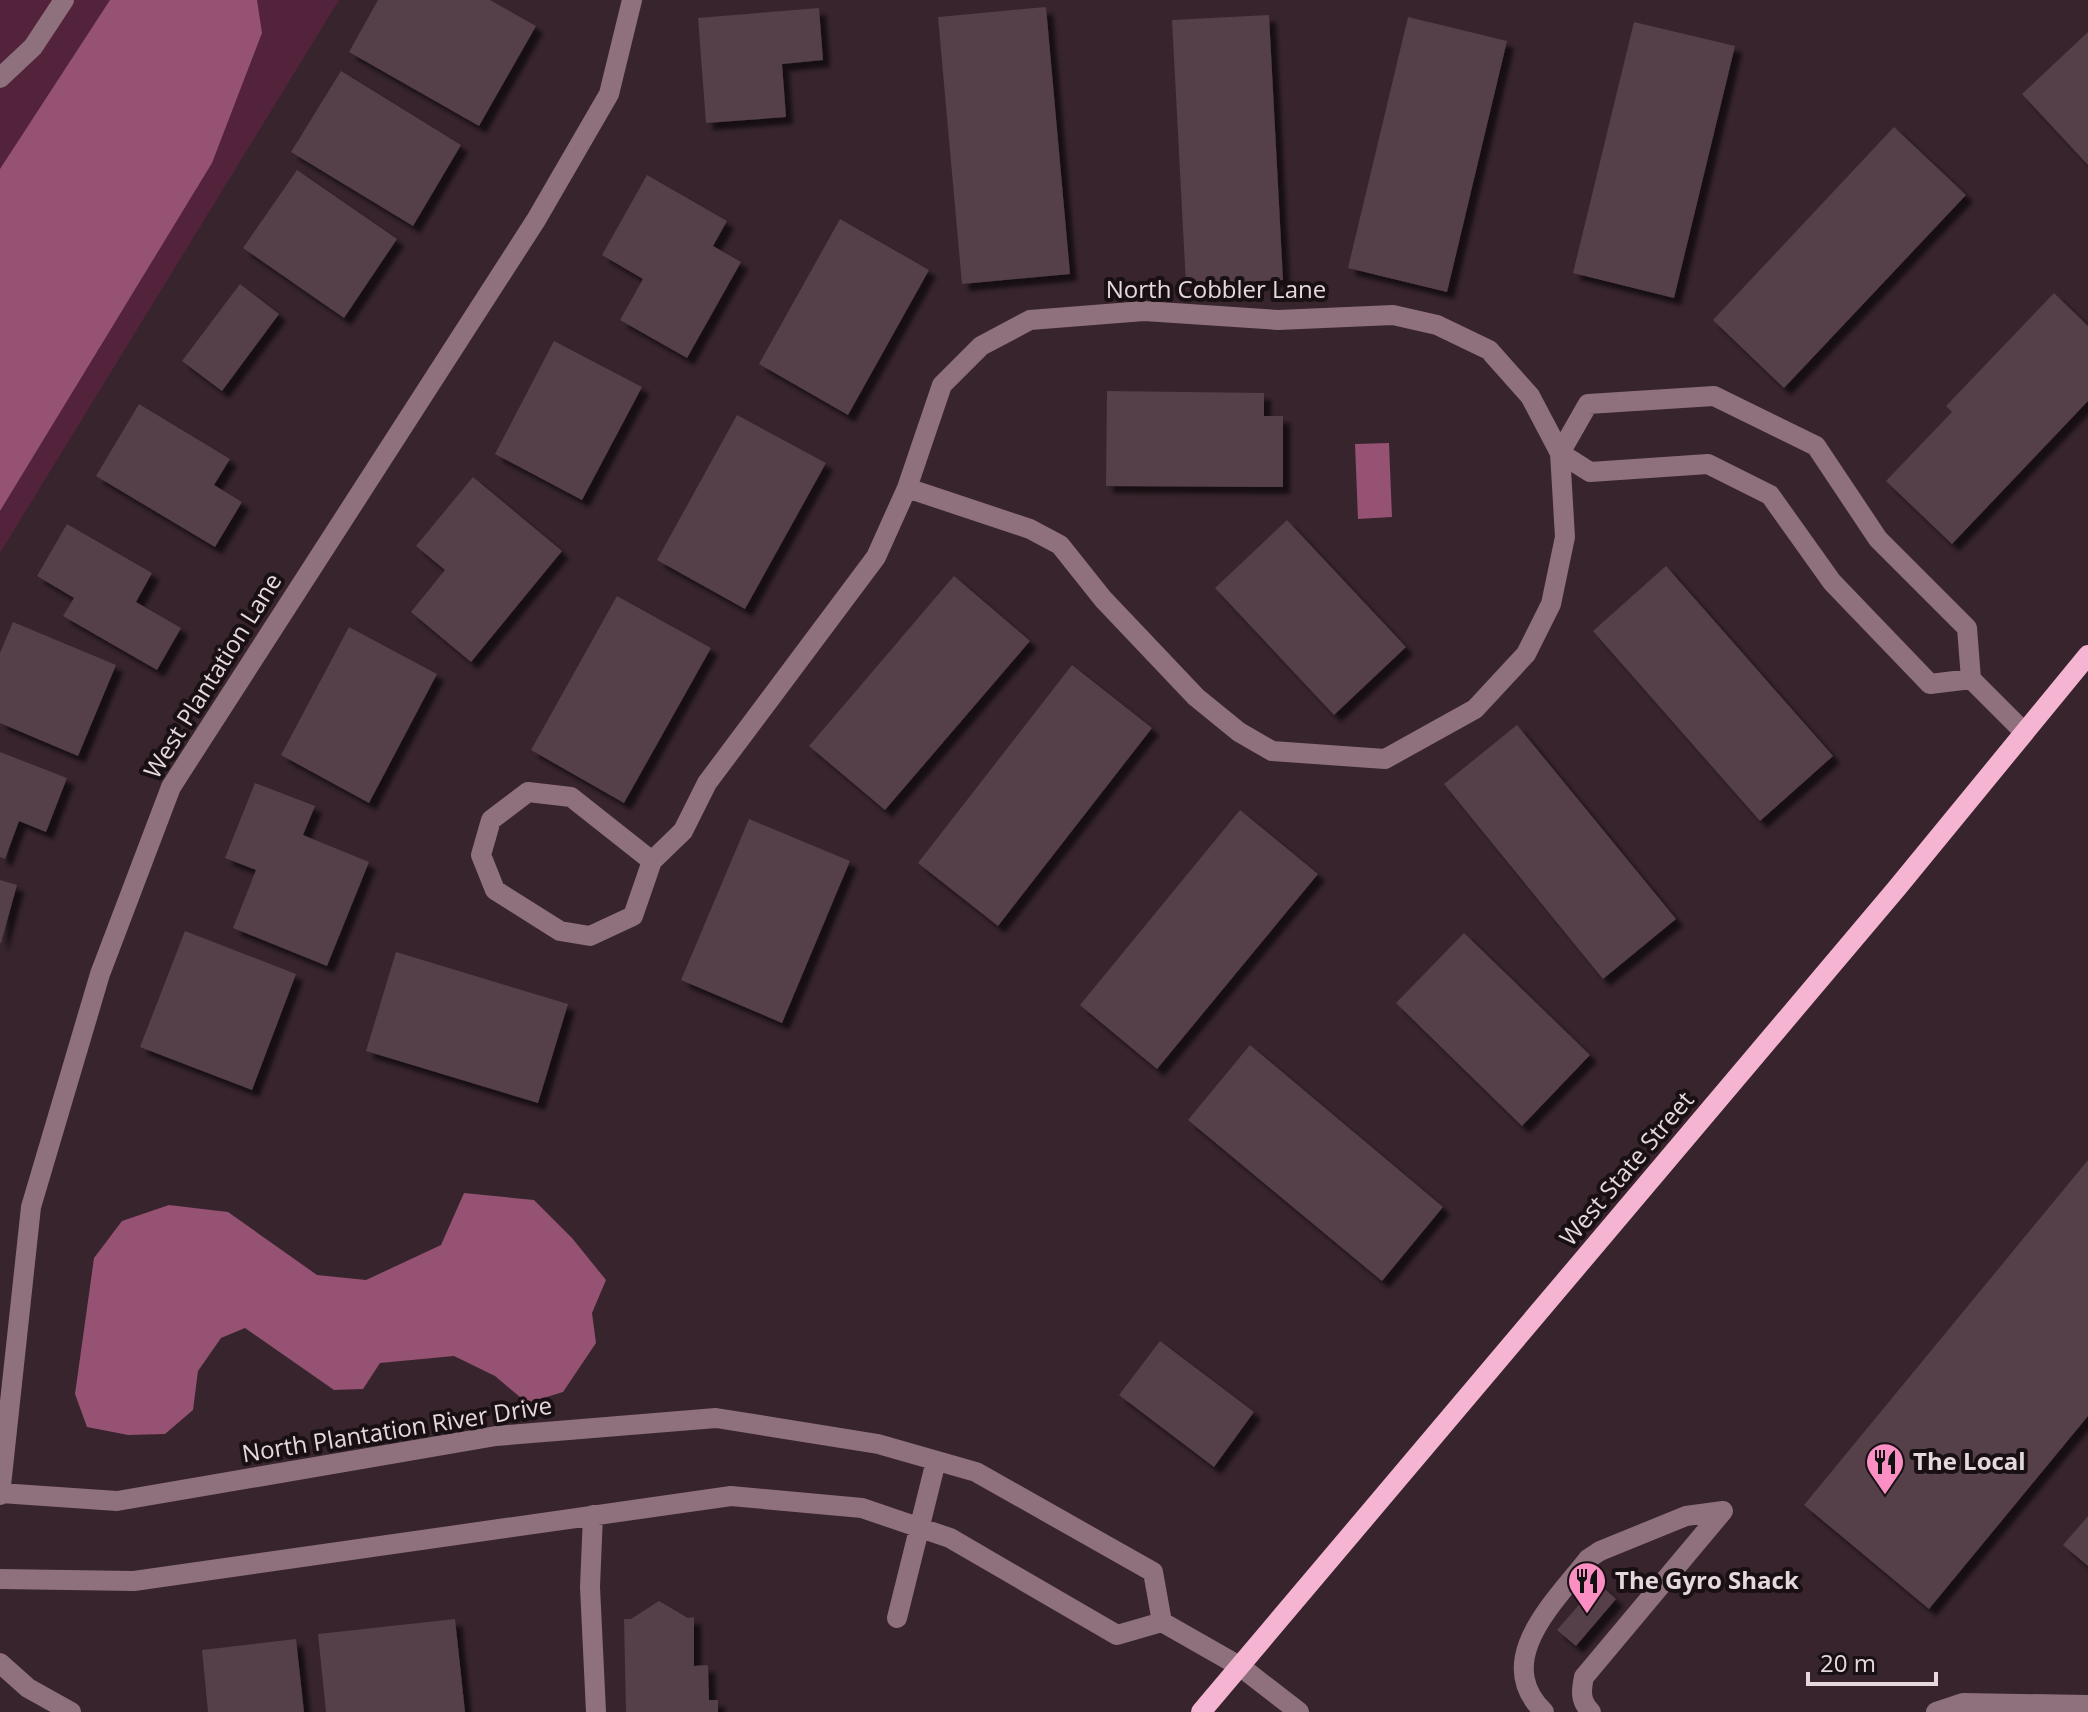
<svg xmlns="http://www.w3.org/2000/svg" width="2088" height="1712" font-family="'Open Sans',sans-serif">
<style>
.green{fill:#52233b}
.water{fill:#955272}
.building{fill:#543f48;filter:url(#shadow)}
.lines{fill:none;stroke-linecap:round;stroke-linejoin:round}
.minor{stroke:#8f707d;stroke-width:20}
.major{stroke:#f5b4d1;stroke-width:20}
.labels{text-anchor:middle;stroke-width:8;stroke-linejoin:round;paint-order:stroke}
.street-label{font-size:24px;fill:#e6d9de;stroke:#191014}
.poi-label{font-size:24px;font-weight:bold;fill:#e6d9de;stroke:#191014;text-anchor:start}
</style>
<defs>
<filter id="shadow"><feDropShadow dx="7" dy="7" stdDeviation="2" flood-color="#0009"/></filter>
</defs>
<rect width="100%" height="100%" fill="#37242d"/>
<path class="green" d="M 0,0 L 339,0 L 0,553 Z"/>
<path class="water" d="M 110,0 L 257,0 L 262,33 L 212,163 L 0,511 L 0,169 Z
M 1389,443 L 1392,517 L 1358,519 L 1355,444 Z
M 464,1193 L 534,1200 L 572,1238 L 606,1280 L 592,1313 L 596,1343 L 563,1392 L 527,1403 L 495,1376 L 454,1356 L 380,1363 L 363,1389 L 334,1390 L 245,1328 L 221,1338 L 198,1371 L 193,1410 L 165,1434 L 128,1435 L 87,1427 L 75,1394 L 94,1258 L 122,1221 L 169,1205 L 228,1212 L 317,1275 L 366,1280 L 441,1245 Z"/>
<path class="building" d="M 378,0 L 490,0 L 536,26 L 479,126 L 349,52 Z
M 1046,7 L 1070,274 L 962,284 L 938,17 Z
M 819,8 L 823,60 L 782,64 L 786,117 L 706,123 L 698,18 Z
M 1269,15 L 1283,280 L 1186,285 L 1172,20 Z
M 1408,17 L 1507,41 L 1447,292 L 1348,268 Z
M 1634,22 L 1735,46 L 1674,298 L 1573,273 Z
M 2088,32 L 2088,165 L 2022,94 Z
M 341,71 L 461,145 L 413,226 L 291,152 Z
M 1894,127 L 1966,195 L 1784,388 L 1713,320 Z
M 297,170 L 397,239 L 344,318 L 243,248 Z
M 647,175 L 727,221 L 713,246 L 741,262 L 687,358 L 620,320 L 643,279 L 602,255 Z
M 840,219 L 929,270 L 848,415 L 759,364 Z
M 240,284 L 279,314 L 222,391 L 182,361 Z
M 2054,293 L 2088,326 L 2088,401 L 1952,544 L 1886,481 L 1952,412 L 1946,406 Z
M 554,341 L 642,387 L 582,500 L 495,454 Z
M 1107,391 L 1264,393 L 1264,416 L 1283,416 L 1283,487 L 1106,486 Z
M 139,404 L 230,459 L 214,485 L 242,502 L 215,547 L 96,476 Z
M 737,415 L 826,463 L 745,609 L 657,560 Z
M 473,477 L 562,551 L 471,662 L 411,612 L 445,570 L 416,546 Z
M 1287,520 L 1406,647 L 1334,715 L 1215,588 Z
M 67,524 L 152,573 L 136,602 L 181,628 L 157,670 L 63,616 L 74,598 L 37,576 Z
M 1666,566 L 1833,756 L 1760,821 L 1593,631 Z
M 954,576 L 1030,641 L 885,810 L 809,746 Z
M 617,596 L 711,648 L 624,803 L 531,750 Z
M 13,622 L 116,665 L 78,756 L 0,723 L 0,653 Z
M 349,627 L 437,674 L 369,803 L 281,755 Z
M 1072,665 L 1152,728 L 998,926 L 918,863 Z
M 1517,725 L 1676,919 L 1603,979 L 1444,784 Z
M 0,752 L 67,778 L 46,832 L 19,821 L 5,859 L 0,857 Z
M 255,783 L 315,806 L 303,835 L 369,862 L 327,966 L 233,928 L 256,870 L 225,858 Z
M 1240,810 L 1318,874 L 1157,1069 L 1080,1005 Z
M 749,819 L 850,861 L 782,1023 L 681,980 Z
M 0,880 L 17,885 L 1,943 L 0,943 Z
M 185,931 L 296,974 L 252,1090 L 140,1047 Z
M 1464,933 L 1590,1055 L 1522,1126 L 1396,1003 Z
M 396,952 L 568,1004 L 538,1103 L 366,1051 Z
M 1250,1045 L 1443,1207 L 1382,1281 L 1188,1120 Z
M 2088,1160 L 2088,1416 L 1929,1609 L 1804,1505 Z
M 1160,1341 L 1254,1412 L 1214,1467 L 1119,1395 Z
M 2088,1516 L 2088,1566 L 2063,1545 Z
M 1598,1583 L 1616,1599 L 1576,1646 L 1557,1630 Z
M 659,1601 L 688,1618 L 694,1617 L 694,1666 L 708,1665 L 709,1700 L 718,1700 L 718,1712 L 626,1712 L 624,1619 L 631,1619 Z
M 455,1619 L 465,1712 L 326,1712 L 318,1634 Z
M 296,1639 L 304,1712 L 208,1712 L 202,1650 Z"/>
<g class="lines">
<path class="minor" d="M 0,78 L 33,47 L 64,0
M 1714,396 L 1816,446 L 1878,539 L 1967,628 L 1971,679 L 1930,684 L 1832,582 L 1770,495 L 1708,464 L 1590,472 L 1560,453 L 1588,404 Z
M 1971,679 L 2024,732
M 528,792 L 571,797 L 652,861 L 633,916 L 590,936 L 560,931 L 495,890 L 481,855 L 491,820 Z
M 652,861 L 683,831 L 707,783 L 876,557 L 907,488 L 942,385 L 981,346 L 1030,320 L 1144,311 L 1278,320 L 1393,315 L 1437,325 L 1489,350 L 1530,396 L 1560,453 L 1565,537 L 1551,604 L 1526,654 L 1475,709 L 1385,759 L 1272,751 L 1239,732 L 1196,697 L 1103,599 L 1060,545 L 1030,529 L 907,488
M 0,1493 L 117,1501 L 496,1436 L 716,1418 L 878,1444 L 976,1472 L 1153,1572 L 1162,1622 L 1117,1635 L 950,1538 L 862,1508 L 731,1496 L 134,1581 L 0,1579
M 0,1495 L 31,1207 L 100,974 L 171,787 L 536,220 L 609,94 L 632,0
M 593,1515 L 590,1587 L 596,1712
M 897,1618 L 936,1461
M 1162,1622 L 1241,1667 L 1299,1712
M 0,1663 L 28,1688 L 71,1712
M 1544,1712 C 1491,1660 1555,1602 1588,1559 L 1600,1551 L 1686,1516 L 1723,1511
M 1591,1712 C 1580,1701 1581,1691 1584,1677 L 1723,1511
M 1936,1712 L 1963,1703 L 2088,1705"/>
<path class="major" d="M 1201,1712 L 1897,888 L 2088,655"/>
</g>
<defs>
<g id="restaurant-pin" transform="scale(2)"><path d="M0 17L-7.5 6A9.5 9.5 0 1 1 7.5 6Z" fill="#fb8fc4" stroke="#191014"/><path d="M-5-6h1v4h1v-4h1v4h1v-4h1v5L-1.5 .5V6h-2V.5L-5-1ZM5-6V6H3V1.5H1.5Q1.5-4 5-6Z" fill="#111"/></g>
</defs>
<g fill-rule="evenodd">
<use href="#restaurant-pin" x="1885" y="1462"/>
<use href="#restaurant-pin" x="1587" y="1581"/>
</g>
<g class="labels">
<g class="street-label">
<text x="1216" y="298">North Cobbler Lane</text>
<text transform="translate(213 676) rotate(-58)" y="8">West Plantation Lane</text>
<text transform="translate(1627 1169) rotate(-50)" y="8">West State Street</text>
<text transform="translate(397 1430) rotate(-9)" y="8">North Plantation River Drive</text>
</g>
<g class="poi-label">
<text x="1913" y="1470">The Local</text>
<text x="1615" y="1589">The Gyro Shack</text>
</g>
</g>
<path d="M1808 1672v12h128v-12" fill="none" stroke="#e6d9de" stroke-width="4"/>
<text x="1820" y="1672" font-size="24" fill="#e6d9de" stroke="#191014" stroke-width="6" paint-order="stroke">20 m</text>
</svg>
